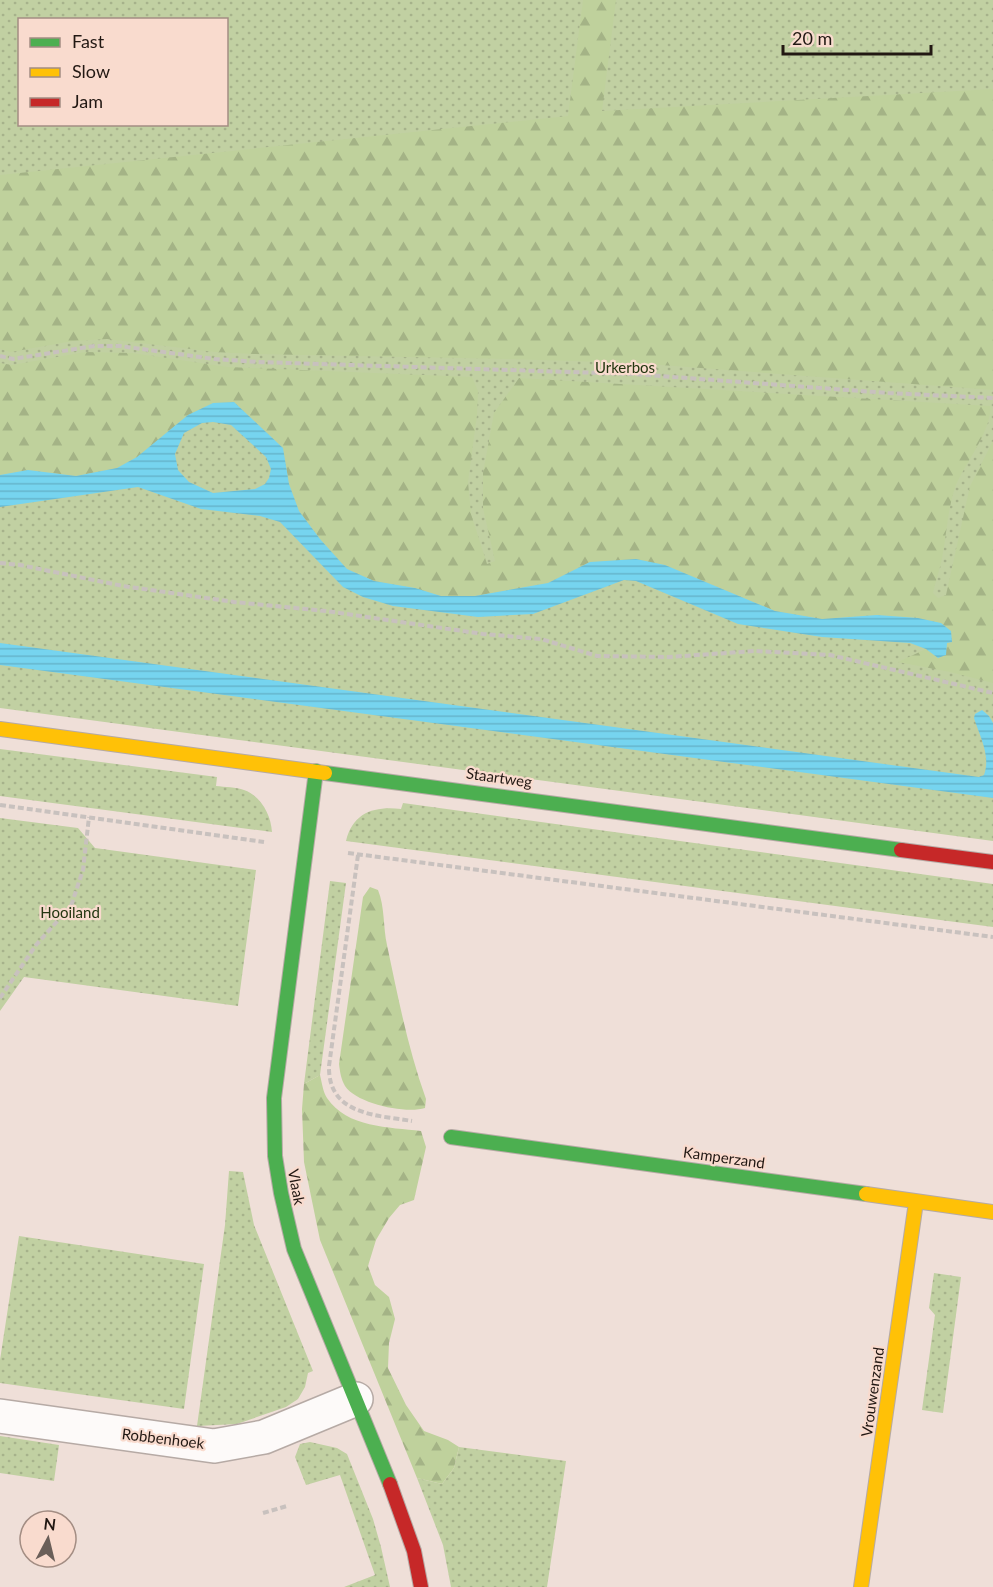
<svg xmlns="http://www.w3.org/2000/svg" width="993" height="1587" font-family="Lato,sans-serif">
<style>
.green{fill:url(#green-dots);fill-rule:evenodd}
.forest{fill:url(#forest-firs)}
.water{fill:url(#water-rules);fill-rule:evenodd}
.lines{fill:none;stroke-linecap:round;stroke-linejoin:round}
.street-casing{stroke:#b6aaa5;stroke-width:36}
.fast-casing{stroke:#b6aaa5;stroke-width:16}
.slow-casing{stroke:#b6aaa5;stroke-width:16}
.jam-casing{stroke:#b6aaa5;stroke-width:16}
.path{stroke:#c8c1be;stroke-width:4;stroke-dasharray:6 3;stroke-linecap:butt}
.street{stroke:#fdfaf9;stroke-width:33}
.fast{stroke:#4caf50;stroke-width:14}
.slow{stroke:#ffc107;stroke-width:14}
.jam{stroke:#c62828;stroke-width:14}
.labels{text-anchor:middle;stroke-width:4.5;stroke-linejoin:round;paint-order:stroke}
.park-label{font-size:15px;fill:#233610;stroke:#f9dbce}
.street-label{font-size:15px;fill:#221813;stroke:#f9dbce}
</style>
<defs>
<pattern id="green-dots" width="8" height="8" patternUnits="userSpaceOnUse" patternTransform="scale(1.5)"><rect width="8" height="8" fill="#c1d0a2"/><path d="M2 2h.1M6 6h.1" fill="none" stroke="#a6b28b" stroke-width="1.8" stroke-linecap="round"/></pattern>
<pattern id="forest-firs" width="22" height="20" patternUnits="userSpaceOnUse" patternTransform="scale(1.5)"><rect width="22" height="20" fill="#bfd19c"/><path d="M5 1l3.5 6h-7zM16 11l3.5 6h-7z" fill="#a4b386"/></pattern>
<pattern id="water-rules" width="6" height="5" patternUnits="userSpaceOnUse" patternTransform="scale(1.5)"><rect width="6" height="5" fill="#76d4ef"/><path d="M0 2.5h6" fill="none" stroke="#66b5cc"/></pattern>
</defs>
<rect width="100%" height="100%" fill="#efdfd8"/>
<path class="green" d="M 0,0 L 993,0 L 993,841 L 0,708 ZM 20,20 L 226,20 L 226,124 L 20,124 Z
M 0,749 L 217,777 L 216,786 C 225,787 236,787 244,790 C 261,796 271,815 272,832 L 0,796 Z
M 403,803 L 993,884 L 993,927 L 346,841 C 353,812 375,806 401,809 Z
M 0,818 L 78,828 L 95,848 L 256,870 L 238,1006 L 24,977 L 0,1011 Z
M 330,881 L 346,883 L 320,1075 L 304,1084 Z
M 229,1171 L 243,1172 L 254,1225 L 313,1371 L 308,1373 L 305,1387 L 298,1399 L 286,1407 L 237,1424 L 197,1426 L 225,1225 Z
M 19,1236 L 204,1264 L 184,1409 L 0,1383 L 0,1360 Z
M 934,1273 L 961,1277 L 943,1413 L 922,1410 L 935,1315 L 929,1308 Z
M 0,1436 L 59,1445 L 54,1481 L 0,1473 Z
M 310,1442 L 337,1448 L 347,1454 L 373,1519 L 381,1547 L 390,1587 L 344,1587 L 375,1575 L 340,1475 L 306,1485 L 295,1457 L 300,1444 Z
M 459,1447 L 566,1461 L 547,1587 L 451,1587 L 443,1545 L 417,1478 L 442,1484 L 454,1468 Z"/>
<path class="forest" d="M 583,0 L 616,0 L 602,111 L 993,89 L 993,390 L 634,363 L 508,359 L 253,354 L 215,352 L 107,339 L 73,341 L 11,352 L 0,349 L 0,175 L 568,116 Z
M 85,352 L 132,353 L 228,367 L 472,377 L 478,391 L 477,415 L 468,482 L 471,514 L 487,564 L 495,561 L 483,508 L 483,473 L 494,413 L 519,378 L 990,406 C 993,428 965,464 956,485 C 948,507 947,530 943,553 C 941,566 936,580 933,593 L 938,598 L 946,595 L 970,486 L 993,441 L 993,683 L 950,672 L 898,662 L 926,649 L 938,658 L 947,643 L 952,642 L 951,631 L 941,623 L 918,618 L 877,615 L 822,619 L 775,611 L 696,578 L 590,562 L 548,583 L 475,596 L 441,596 L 415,588 L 374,581 L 347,569 L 320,539 L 299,511 L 289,484 L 283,448 L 234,402 L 188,415 L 137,458 L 117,468 L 76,476 L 28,470 L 0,475 L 0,363 L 12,365 Z
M 370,887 L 378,890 C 385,907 383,927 387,945 C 398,997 408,1049 426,1099 L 425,1108 C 406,1114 357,1104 345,1086 C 341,1079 340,1072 339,1064 L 363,897 Z
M 320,1075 C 322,1083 323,1092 327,1098 C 347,1128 389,1127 421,1131 L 426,1147 L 414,1200 L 400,1205 L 389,1218 L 376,1240 L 368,1266 L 375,1285 L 389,1297 L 395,1319 L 389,1343 L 388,1368 L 406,1405 L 424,1431 L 448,1440 L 459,1447 L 454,1468 L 442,1484 L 417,1478 L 320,1240 L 304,1162 L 302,1109 L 304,1084 Z"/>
<path class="water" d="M 234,402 L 283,448 L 289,484 L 299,511 L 320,539 L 347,569 L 374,581 L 415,588 L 441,596 L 475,596 L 548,583 L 590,562 L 636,559 L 665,565 L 775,611 L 822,619 L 877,615 L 918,618 L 941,623 L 951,631 L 952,642 L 947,643 L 946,655 L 938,658 L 926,649 L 910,643 L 822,637 L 738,624 L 636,581 L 624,580 L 533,614 L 478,617 L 393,606 L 363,597 L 343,587 L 280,522 L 260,516 L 201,509 L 138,487 L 0,507 L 0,475 L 28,470 L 76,476 L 117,468 L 137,457 L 188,415 L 213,403 ZM 213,422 L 231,425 L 266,457 L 271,469 L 269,478 L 265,484 L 255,489 L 213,493 L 189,482 L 178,470 L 175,454 L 184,433 L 202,423 Z
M 0,643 L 979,777 L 984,775 C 991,756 980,737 974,718 L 975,714 L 982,710 L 989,716 L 993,723 L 993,798 L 0,665 Z"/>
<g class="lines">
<g class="street-casing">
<path id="street" d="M 0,1416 L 214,1446 L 264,1437 L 356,1399"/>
</g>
<g class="fast-casing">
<path id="fast" d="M 316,771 L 274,1098 L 275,1156 L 281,1193 L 294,1249 L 390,1484
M 325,773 L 901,850
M 451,1137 L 866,1194"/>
</g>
<g class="slow-casing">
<path id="slow" d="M 0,729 L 325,773
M 866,1194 L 993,1212
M 861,1587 L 916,1202"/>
</g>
<g class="jam-casing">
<path id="jam" d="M 901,850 L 993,862
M 390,1484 L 414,1551 L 421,1587"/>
</g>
<path class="path" d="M 0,356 L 13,359 L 94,346 L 120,346 L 214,359 L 258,362 L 633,374 L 888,393 L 993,398
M 0,563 L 20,565 L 123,586 L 234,602 L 326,611 L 483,634 L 541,639 L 597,656 L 669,657 L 755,651 L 830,655 L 993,693
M 0,805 L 264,842
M 348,853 L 993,937
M 358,855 L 329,1066 C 328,1115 376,1115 412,1121
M 0,998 L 36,945 L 71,906 L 83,870 L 89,817
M 263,1513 L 287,1506"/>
<use href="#street" class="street"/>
<use href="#fast" class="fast"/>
<use href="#slow" class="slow"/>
<use href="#jam" class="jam"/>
</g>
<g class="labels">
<g class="park-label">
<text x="625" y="373">Urkerbos</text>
<text x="70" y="918">Hooiland</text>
</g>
<g class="street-label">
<text transform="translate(499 778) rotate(8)" y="5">Staartweg</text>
<text transform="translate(724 1158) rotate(8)" y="5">Kamperzand</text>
<text transform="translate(296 1187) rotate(79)" y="5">Vlaak</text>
<text transform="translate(873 1392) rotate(-82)" y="5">Vrouwenzand</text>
<text transform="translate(163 1439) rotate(7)" y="5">Robbenhoek</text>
</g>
</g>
<rect x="18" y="18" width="210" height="108" fill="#f9dbce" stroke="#a38d83" stroke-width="1.5"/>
<rect x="30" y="38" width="30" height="9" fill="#4caf50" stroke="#a38d83" stroke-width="1.5"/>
<text x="72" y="48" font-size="18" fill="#221813">Fast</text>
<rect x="30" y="68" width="30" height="9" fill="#ffc107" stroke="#a38d83" stroke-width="1.5"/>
<text x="72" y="78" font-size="18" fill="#221813">Slow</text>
<rect x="30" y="98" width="30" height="9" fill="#c62828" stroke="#a38d83" stroke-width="1.5"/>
<text x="72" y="108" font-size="18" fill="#221813">Jam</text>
<g transform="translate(48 1539) rotate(7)"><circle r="28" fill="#f9dbce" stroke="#a38d83" stroke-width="1.5"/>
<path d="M0-4.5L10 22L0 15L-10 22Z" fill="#6a5e58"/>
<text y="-9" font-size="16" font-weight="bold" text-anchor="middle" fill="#221813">N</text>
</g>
<path d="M783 45v9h148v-9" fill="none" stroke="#221813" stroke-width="3"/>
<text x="792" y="45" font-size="18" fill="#221813" stroke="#f9dbce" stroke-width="4.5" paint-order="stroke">20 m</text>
</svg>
